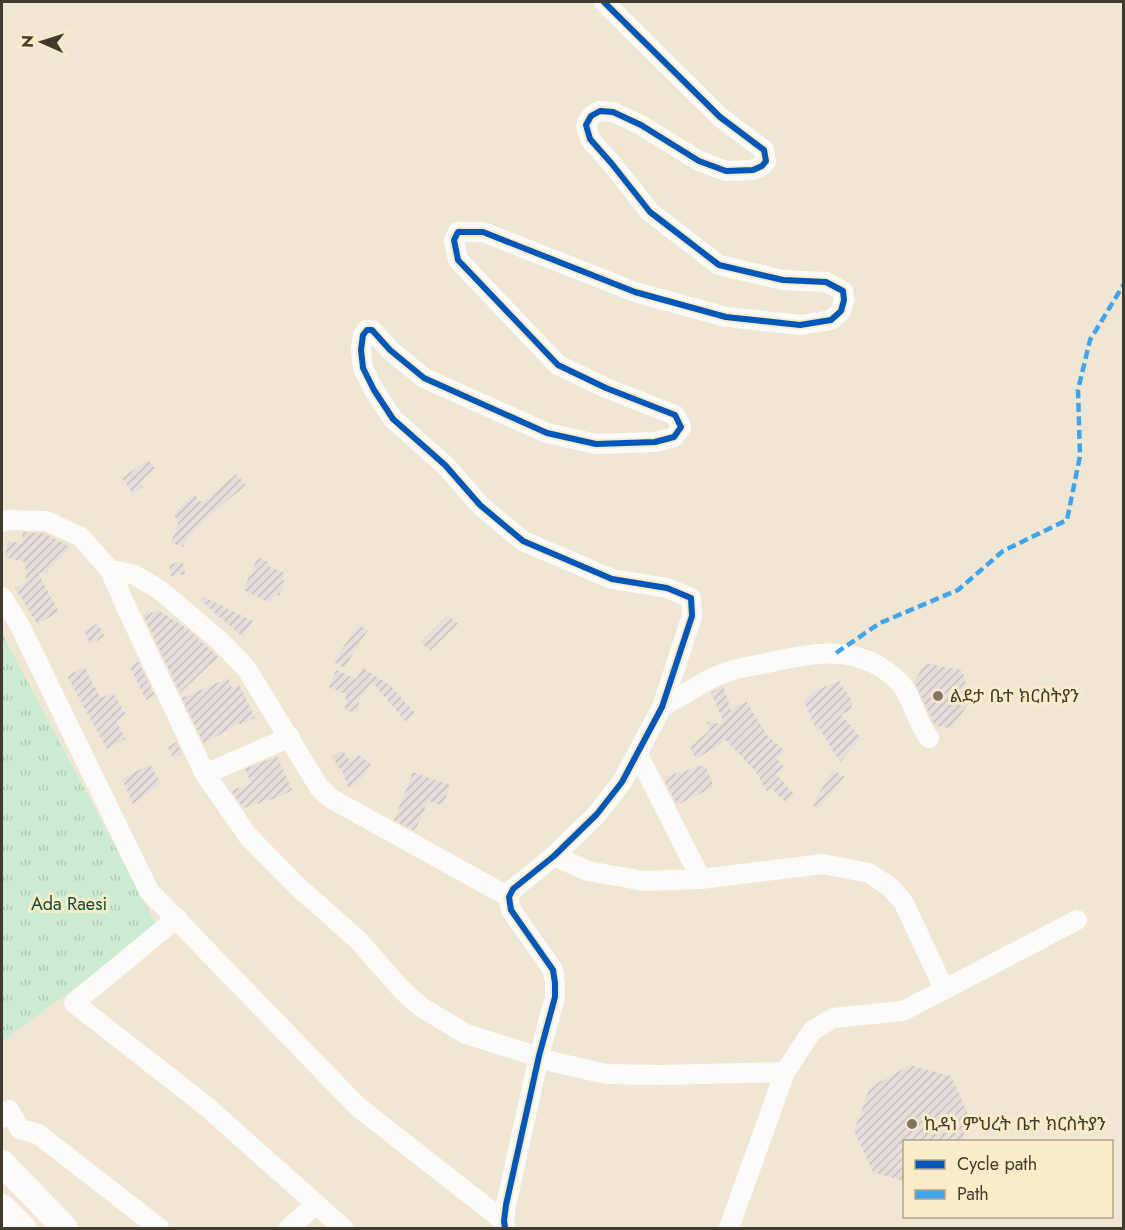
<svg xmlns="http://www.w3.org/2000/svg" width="1125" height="1230" font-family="Jost,'Noto Sans Ethiopic',sans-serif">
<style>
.grass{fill:url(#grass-tufts)}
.building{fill:url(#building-hatch)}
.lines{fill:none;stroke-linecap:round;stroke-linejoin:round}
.minor{stroke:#fdfbf9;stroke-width:20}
.major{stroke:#fdfbf9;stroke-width:26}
.quiet{stroke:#3fa4eb;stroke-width:4.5;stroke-dasharray:9 4.5;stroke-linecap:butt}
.cycleway-casing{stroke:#faecc9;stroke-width:10}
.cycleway{stroke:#0057b8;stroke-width:6}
.poi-dot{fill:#7d7767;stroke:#faecc9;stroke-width:2}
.labels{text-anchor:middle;stroke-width:6;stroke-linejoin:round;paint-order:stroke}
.poi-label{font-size:18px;fill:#403b2d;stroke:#faecc9;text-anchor:start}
.park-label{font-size:18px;fill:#0f4c37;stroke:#faecc9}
</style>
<defs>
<pattern id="grass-tufts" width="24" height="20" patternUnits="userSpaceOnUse" patternTransform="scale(1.5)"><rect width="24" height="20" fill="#ccebd3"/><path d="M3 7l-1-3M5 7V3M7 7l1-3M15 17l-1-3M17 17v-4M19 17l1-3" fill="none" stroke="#b0cab5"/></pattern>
<pattern id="building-hatch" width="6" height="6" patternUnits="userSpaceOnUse" patternTransform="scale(1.5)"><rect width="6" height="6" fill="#e7dedb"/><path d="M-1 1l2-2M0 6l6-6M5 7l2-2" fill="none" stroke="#c7bfbc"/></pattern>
</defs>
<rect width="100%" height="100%" fill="#efe7d4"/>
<path class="grass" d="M 2,633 L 157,926 L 2,1042 Z"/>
<path class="building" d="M 148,460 L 155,468 L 141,482 L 143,487 L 133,494 L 122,478 Z
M 236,474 L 246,485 L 209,516 L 185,541 L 183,547 L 171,543 L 179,521 L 173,515 L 194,494 L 202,503 Z
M 22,532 L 43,533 L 71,547 L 48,569 L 48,573 L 38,573 L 59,612 L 37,624 L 15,588 L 26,582 L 25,562 L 5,557 L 8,541 L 23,544 Z
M 258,557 L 270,563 L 268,566 L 285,573 L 282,580 L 285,581 L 279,596 L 274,594 L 270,603 L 243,590 Z
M 183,562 L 185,574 L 171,577 L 169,564 Z
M 204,597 L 253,621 L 243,637 L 201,601 Z
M 158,610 L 189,630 L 218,657 L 180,693 L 143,615 L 148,611 L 153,613 Z
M 448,615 L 458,624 L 430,651 L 421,642 Z
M 98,623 L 105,637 L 90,644 L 84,631 Z
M 358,624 L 368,630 L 344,668 L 334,662 Z
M 138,661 L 155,696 L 146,700 L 130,667 Z
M 926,663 L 962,670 L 971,700 L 952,728 L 935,726 L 914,681 Z
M 84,667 L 101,698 L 113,692 L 126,715 L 116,721 L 126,739 L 107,749 L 67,676 Z
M 363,668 L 390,685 L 415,713 L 406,722 L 372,682 L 359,700 L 358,712 L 345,711 L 346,694 L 329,687 L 336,670 L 356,679 Z
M 228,678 L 232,688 L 239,684 L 255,718 L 240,725 L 239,723 L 204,744 L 182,698 Z
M 839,681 L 852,701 L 851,709 L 841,715 L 861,738 L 840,762 L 819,728 L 816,730 L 804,700 L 816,690 Z
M 723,686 L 731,710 L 746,701 L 767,735 L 785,751 L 777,759 L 784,767 L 776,774 L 794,794 L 785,802 L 771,788 L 767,792 L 756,772 L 726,740 L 713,750 L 712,749 L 696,759 L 690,747 L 709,731 L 707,722 L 724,724 L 711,692 Z
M 177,742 L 182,754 L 173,758 L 167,746 Z
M 342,750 L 351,762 L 358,754 L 372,765 L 356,785 L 348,787 L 343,773 L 332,757 Z
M 277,756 L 292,790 L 280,797 L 243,808 L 231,791 L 251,783 L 245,769 Z
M 150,764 L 161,783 L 133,804 L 122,779 Z
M 705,765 L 714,787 L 677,805 L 663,777 Z
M 833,770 L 845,777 L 818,809 L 812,805 Z
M 413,772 L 450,785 L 443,806 L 428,801 L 415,831 L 394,820 Z
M 911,1065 L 951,1076 L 969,1116 L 962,1142 L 904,1142 L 904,1181 L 873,1172 L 854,1131 L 870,1087 Z"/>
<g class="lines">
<path class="minor" d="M 2,522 L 8,520 L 46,521 L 81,537 L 110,570 L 127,609 L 205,774 L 248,836 L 297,886 L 358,940 L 401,989 L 421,1007 L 466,1034 L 558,1063 L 606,1074 L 661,1075 L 785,1072
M 110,570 L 133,574 L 160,590 L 220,641 L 246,668 L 319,787 L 330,798 L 509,897
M 2,597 L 19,624 L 149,891 L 358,1107 L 504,1221
M 662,707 C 678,698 694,688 710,679 C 727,670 747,667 767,663 C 815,652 861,643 899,682 C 912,695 916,722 929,738
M 638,755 L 701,879
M 205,774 L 290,737
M 554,856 L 588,871 L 644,881 L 701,879 L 823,864 L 869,873 L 890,887 L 904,903 L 944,989
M 177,918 L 74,1003 L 206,1106 L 343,1228
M 2,1118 L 9,1110 L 20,1129 L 38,1134 L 159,1228
M 289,1228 L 315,1205
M 505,1228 L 504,1221 L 506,1205 L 539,1056 L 555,997 L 555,983 L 553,970 L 511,910 L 509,897 L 513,889 L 554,856 L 597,814 L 622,782 L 662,707 L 692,616 L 691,598 L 667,588 L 612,579 L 523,541 L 480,505 L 445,465 L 393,419 L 374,390 L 363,368 L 361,350 L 363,335 L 367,330 L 372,330 L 390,350 L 424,378 L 547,433 L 596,444 L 655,442 L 674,437 L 681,427 L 675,415 L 606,388 L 558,365 L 458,260 L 454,240 L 458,232 L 483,232 L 635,292 L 726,317 L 800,325 L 831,320 L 841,311 L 844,300 L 843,291 L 826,282 L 783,280 L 719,265 L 650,212 L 612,164 L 590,139 L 586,125 L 591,116 L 600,111 L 613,112 L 641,125 L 699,161 L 726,171 L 753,170 L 762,166 L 766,161 L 764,150 L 720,117 L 604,2
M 729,1228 L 785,1072 L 812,1031 L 833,1018 L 903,1011 L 1077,920"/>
<path class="major" d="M 2,1163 L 65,1228
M 2,1207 L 23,1228"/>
<path class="quiet" d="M 836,653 L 880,623 L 958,590 L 1003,551 L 1067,520 L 1080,456 L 1078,390 L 1090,340 L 1124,284"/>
<g class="cycleway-casing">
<path id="cycleway" d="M 505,1228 L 504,1221 L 506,1205 L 539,1056 L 555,997 L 555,983 L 553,970 L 511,910 L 509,897 L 513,889 L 554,856 L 597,814 L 622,782 L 662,707 L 692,616 L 691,598 L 667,588 L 612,579 L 523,541 L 480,505 L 445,465 L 393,419 L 374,390 L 363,368 L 361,350 L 363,335 L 367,330 L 372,330 L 390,350 L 424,378 L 547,433 L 596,444 L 655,442 L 674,437 L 681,427 L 675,415 L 606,388 L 558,365 L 458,260 L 454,240 L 458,232 L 483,232 L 635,292 L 726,317 L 800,325 L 831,320 L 841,311 L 844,300 L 843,291 L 826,282 L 783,280 L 719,265 L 650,212 L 612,164 L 590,139 L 586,125 L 591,116 L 600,111 L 613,112 L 641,125 L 699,161 L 726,171 L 753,170 L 762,166 L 766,161 L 764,150 L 720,117 L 604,2"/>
</g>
<use href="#cycleway" class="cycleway"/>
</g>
<g class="poi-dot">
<circle cx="938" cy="696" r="6"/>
<circle cx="912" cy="1124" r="6"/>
</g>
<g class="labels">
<g class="poi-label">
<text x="950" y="702">ልደታ ቤተ ክርስትያን</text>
<text x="924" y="1130">ኪዳነ ምህረት ቤተ ክርስትያን</text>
</g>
<g class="park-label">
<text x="69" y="910">Ada Raesi</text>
</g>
</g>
<rect width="1125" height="1230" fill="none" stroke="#403b2d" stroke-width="6"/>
<rect x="903" y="1140" width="210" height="78" fill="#faecc9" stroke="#b0a58b" stroke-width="1.5"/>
<rect x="915" y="1160" width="30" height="9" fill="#0057b8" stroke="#b0a58b" stroke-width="1.5"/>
<text x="957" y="1170" font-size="18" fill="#403b2d">Cycle path</text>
<rect x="915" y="1190" width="30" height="9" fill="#3fa4eb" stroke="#b0a58b" stroke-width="1.5"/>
<text x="957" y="1200" font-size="18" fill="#403b2d">Path</text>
<g transform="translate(42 42) rotate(273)" stroke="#faecc9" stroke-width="4.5" paint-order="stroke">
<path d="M0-4.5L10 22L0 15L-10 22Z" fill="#403b2d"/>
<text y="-9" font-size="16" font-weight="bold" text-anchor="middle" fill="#403b2d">N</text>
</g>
</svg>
